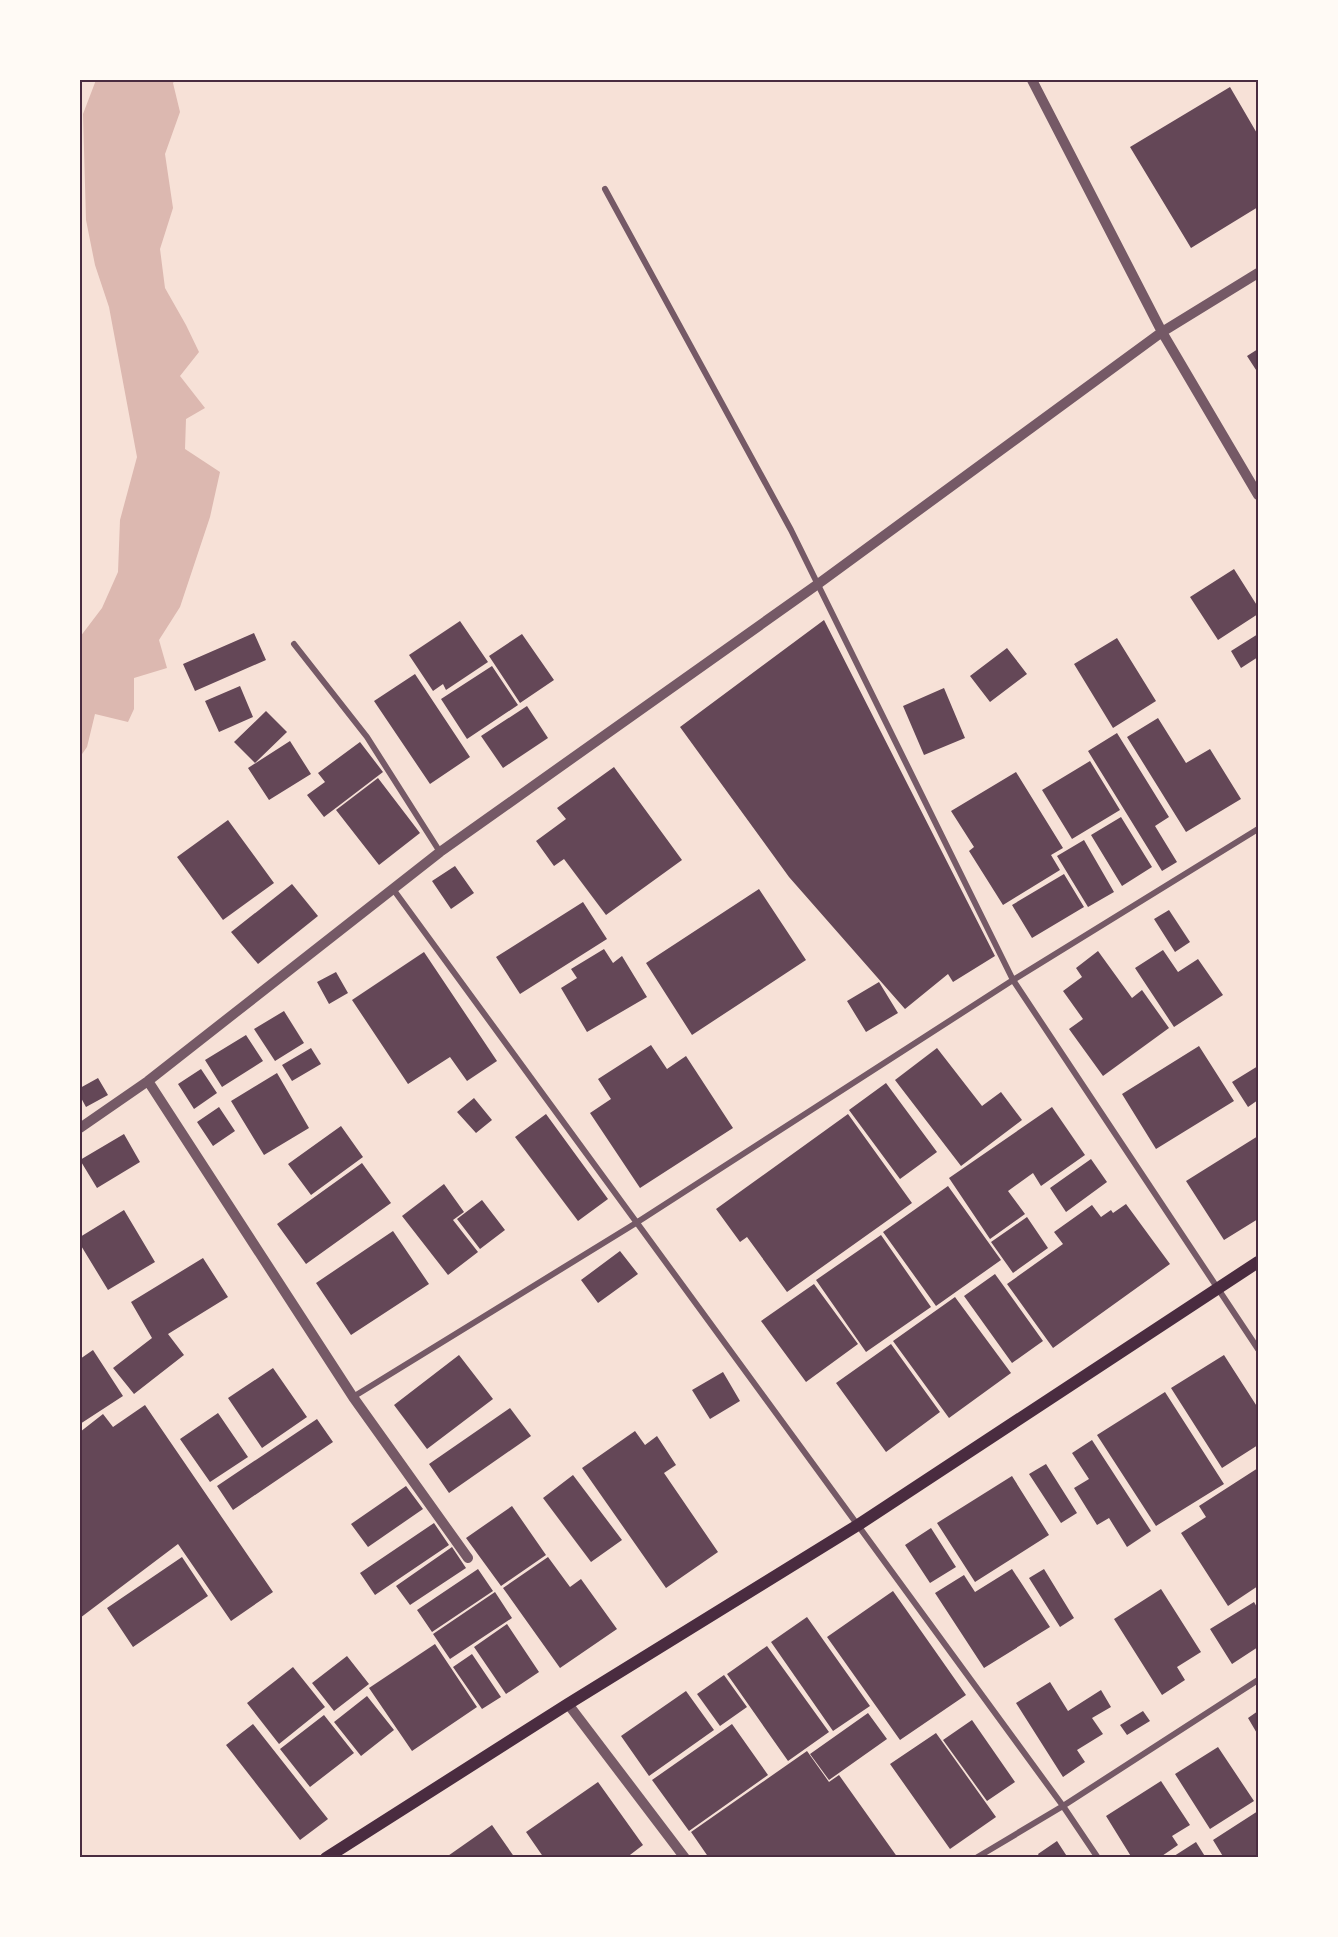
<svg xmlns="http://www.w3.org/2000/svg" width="1338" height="1937" font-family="Karla,sans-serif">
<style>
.water{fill:#dcb8b0}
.building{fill:#644757}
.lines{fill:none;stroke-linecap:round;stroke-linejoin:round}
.minor{stroke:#755966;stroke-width:6}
.tertiary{stroke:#755966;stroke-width:10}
.secondary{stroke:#4a2c40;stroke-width:12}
.neatline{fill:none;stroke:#4a2c40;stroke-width:2}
</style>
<rect width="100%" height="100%" fill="#f7e1d7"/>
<path class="water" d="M 96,80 L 175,80 L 173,83 L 180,112 L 165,154 L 173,208 L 160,249 L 165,288 L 186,325 L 199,352 L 180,376 L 205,408 L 186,419 L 185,449 L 220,472 L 210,517 L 180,607 L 159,640 L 167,668 L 134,678 L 134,709 L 128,722 L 95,714 L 87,747 L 80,757 L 80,637 L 102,608 L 118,572 L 120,520 L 137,457 L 109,307 L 95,265 L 86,220 L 83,114 Z"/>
<path class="building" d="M 1230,87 L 1258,135 L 1258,207 L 1191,248 L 1130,147 Z
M 1258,349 L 1258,373 L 1247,356 Z
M 1234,569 L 1258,607 L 1258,614 L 1218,640 L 1190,597 Z
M 824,620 L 995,956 L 953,982 L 948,974 L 905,1009 L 789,877 L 680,727 Z
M 460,621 L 488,662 L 446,690 L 443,684 L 433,691 L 409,655 Z
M 254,633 L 266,660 L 195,691 L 183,664 Z
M 522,634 L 554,680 L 520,703 L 489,656 Z
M 1258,634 L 1258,657 L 1241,668 L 1231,651 Z
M 1117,638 L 1156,701 L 1113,728 L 1074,664 Z
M 1007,648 L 1027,674 L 990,702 L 970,676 Z
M 492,666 L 518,705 L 467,739 L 441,699 Z
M 415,674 L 470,757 L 430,784 L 374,701 Z
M 240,686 L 253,717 L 219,732 L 205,701 Z
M 944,688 L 965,738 L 924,755 L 903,706 Z
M 527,706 L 548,738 L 503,768 L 481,736 Z
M 266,711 L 287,732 L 255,763 L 234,742 Z
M 1158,718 L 1186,763 L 1210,749 L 1241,799 L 1186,832 L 1127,737 Z
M 1117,733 L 1169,817 L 1155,826 L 1177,862 L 1162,871 L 1088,751 Z
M 290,741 L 311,774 L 269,800 L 248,768 Z
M 360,742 L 383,772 L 324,817 L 307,795 L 325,782 L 318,773 Z
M 1090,761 L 1120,810 L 1072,839 L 1042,790 Z
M 614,767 L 682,860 L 606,915 L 564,859 L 554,866 L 536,841 L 566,819 L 557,808 Z
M 1016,772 L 1063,848 L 1051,855 L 1060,870 L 1003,905 L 969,851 L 974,847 L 951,811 Z
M 378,778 L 420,833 L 379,865 L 336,810 Z
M 1121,817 L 1152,867 L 1122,886 L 1091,835 Z
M 228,820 L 274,883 L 223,920 L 177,857 Z
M 1084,840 L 1114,892 L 1088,907 L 1057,856 Z
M 455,866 L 474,893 L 451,909 L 432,881 Z
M 1064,874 L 1084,907 L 1032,938 L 1012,905 Z
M 292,884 L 318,916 L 258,964 L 231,932 Z
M 759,889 L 806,960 L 692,1035 L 646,963 Z
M 583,902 L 607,939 L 520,994 L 496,957 Z
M 1169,910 L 1190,942 L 1175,952 L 1154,919 Z
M 604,949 L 613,963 L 622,956 L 647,997 L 587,1032 L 561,988 L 577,978 L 571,969 Z
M 1163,950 L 1178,972 L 1198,959 L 1223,995 L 1174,1027 L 1135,968 Z
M 1098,951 L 1132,998 L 1142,990 L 1169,1028 L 1103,1076 L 1069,1029 L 1083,1019 L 1063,991 L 1082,977 L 1076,968 Z
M 424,952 L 497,1061 L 467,1081 L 450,1057 L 408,1084 L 352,1000 Z
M 336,972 L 348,993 L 329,1004 L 317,982 Z
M 879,982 L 898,1013 L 866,1032 L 847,1001 Z
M 284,1011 L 304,1043 L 275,1061 L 254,1029 Z
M 246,1035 L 263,1061 L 222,1087 L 205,1060 Z
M 651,1045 L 667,1069 L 686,1056 L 733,1128 L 640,1188 L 590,1113 L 611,1099 L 598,1079 Z
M 1199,1046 L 1234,1101 L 1156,1149 L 1122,1094 Z
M 311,1048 L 321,1064 L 292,1081 L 282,1065 Z
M 937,1048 L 982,1106 L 1001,1092 L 1022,1120 L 961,1166 L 895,1080 Z
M 1258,1066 L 1258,1100 L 1248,1107 L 1232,1082 Z
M 201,1069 L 217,1093 L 194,1109 L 178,1084 Z
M 277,1073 L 309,1128 L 264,1155 L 231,1101 Z
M 98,1078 L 108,1095 L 86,1107 L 80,1096 L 80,1088 Z
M 886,1083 L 937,1152 L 900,1179 L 849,1110 Z
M 474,1098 L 492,1120 L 476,1133 L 457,1112 Z
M 219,1107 L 235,1131 L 213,1146 L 197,1122 Z
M 1052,1107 L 1085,1155 L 1041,1186 L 1033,1173 L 1008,1191 L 1025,1214 L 990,1239 L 949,1178 Z
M 546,1114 L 608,1199 L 578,1221 L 515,1137 Z
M 848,1114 L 912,1203 L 787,1292 L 747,1237 L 740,1242 L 716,1209 Z
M 341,1126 L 363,1157 L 311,1195 L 288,1164 Z
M 124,1134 L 140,1162 L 97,1188 L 80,1160 Z
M 1258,1136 L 1258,1219 L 1224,1240 L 1186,1181 Z
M 1091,1159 L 1107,1182 L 1066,1212 L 1050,1188 Z
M 362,1163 L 391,1203 L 306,1264 L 277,1224 Z
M 444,1184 L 464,1212 L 453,1220 L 478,1252 L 448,1275 L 402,1216 Z
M 948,1186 L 1001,1260 L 936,1306 L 883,1232 Z
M 482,1200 L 505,1230 L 480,1249 L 457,1219 Z
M 1126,1204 L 1170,1264 L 1053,1348 L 1007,1284 L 1063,1244 L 1054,1232 L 1092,1205 L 1101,1217 L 1111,1210 L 1113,1213 Z
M 124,1210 L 155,1262 L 108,1290 L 80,1244 L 80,1237 Z
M 1027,1217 L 1048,1248 L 1013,1273 L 991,1242 Z
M 393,1231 L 429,1284 L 351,1335 L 316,1283 Z
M 881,1235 L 931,1307 L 866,1352 L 816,1280 Z
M 620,1251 L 638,1274 L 598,1303 L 581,1280 Z
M 203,1258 L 228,1297 L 168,1334 L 184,1355 L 134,1394 L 113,1368 L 152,1338 L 131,1302 Z
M 995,1274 L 1043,1341 L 1012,1363 L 964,1296 Z
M 814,1284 L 858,1344 L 806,1382 L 761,1321 Z
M 955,1297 L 1011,1373 L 949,1418 L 893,1341 Z
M 891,1344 L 940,1412 L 886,1452 L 836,1383 Z
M 93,1350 L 123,1396 L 80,1424 L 80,1359 Z
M 459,1355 L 493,1399 L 427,1449 L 394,1405 Z
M 1224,1355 L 1258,1408 L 1258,1445 L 1222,1468 L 1171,1388 Z
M 273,1368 L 307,1417 L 262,1448 L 228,1398 Z
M 723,1372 L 740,1401 L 710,1419 L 692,1390 Z
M 1165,1392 L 1224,1484 L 1156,1526 L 1097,1435 Z
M 145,1405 L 273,1592 L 231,1621 L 178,1544 L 80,1618 L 80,1432 L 103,1414 L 113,1427 Z
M 510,1408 L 531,1436 L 449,1493 L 429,1464 Z
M 218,1413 L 248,1457 L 210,1482 L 180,1439 Z
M 317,1419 L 333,1442 L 233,1510 L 217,1486 Z
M 635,1431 L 645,1445 L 657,1436 L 676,1465 L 664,1473 L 718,1552 L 666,1588 L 582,1468 Z
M 1092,1440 L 1151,1531 L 1127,1547 L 1109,1518 L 1097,1525 L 1074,1488 L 1089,1479 L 1072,1453 Z
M 1046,1464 L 1077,1513 L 1061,1523 L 1029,1474 Z
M 1258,1468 L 1258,1586 L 1228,1606 L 1181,1533 L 1206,1517 L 1199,1506 Z
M 573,1475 L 622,1540 L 591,1562 L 543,1498 Z
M 1012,1476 L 1049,1535 L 975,1582 L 937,1523 Z
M 406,1486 L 423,1509 L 368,1547 L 351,1524 Z
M 512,1506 L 546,1555 L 501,1586 L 466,1538 Z
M 434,1523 L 449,1545 L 375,1595 L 360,1573 Z
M 931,1528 L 956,1567 L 930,1583 L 905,1545 Z
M 452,1547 L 466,1568 L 410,1605 L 396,1586 Z
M 182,1557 L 208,1596 L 133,1647 L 107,1608 Z
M 548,1557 L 570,1587 L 581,1579 L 617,1629 L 560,1668 L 503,1588 Z
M 478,1569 L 493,1591 L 432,1632 L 417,1610 Z
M 1012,1569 L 1050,1627 L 984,1668 L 935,1593 L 964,1575 L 975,1592 Z
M 1044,1569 L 1074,1618 L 1060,1627 L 1029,1578 Z
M 1161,1589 L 1201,1652 L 1177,1667 L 1185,1680 L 1162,1695 L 1114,1619 Z
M 893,1591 L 966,1695 L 900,1740 L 827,1637 Z
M 495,1592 L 512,1618 L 450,1659 L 433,1634 Z
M 1254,1602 L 1258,1609 L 1258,1647 L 1232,1664 L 1210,1629 Z
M 807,1617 L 870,1706 L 833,1731 L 771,1642 Z
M 507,1624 L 539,1672 L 506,1694 L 474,1647 Z
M 435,1644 L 477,1707 L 412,1751 L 369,1688 Z
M 767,1646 L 829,1732 L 788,1761 L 727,1674 Z
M 472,1654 L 501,1697 L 482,1709 L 453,1667 Z
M 347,1656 L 369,1684 L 334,1711 L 312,1683 Z
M 293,1667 L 325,1707 L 279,1744 L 247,1703 Z
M 724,1675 L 747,1707 L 720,1726 L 697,1694 Z
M 1050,1682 L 1068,1711 L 1101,1690 L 1111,1707 L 1092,1718 L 1103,1734 L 1077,1750 L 1085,1762 L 1063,1777 L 1016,1703 Z
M 686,1691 L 714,1730 L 649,1776 L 621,1736 Z
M 367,1696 L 394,1730 L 361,1756 L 334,1722 Z
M 1143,1711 L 1150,1721 L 1127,1735 L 1120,1725 Z
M 1258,1711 L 1258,1735 L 1248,1718 Z
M 868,1713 L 887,1739 L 829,1780 L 810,1754 Z
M 324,1715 L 354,1753 L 310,1787 L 280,1749 Z
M 972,1720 L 1015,1782 L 987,1801 L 943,1740 Z
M 253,1724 L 328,1819 L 300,1840 L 226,1745 Z
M 732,1724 L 768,1775 L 689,1831 L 652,1780 Z
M 936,1733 L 996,1817 L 950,1849 L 890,1764 Z
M 1218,1747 L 1254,1801 L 1210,1829 L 1175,1774 Z
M 807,1751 L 829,1782 L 839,1775 L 898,1858 L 709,1858 L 691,1832 Z
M 1161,1781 L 1190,1825 L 1172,1836 L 1178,1845 L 1159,1858 L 1132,1858 L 1106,1816 Z
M 598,1782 L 643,1845 L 626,1858 L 544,1858 L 526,1832 Z
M 1258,1811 L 1258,1858 L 1224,1858 L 1213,1840 Z
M 492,1825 L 515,1858 L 445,1858 Z
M 1057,1841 L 1068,1858 L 1040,1858 L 1038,1854 Z
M 1196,1842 L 1206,1858 L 1171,1858 Z"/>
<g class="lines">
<path class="minor" d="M 605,189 L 791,530 L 1013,980 L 1258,1349
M 294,644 L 367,737 L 440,852
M 393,889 L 1063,1806 L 1098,1858
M 353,1397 L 636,1223 L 1013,980 L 1258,829
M 976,1858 L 1063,1806 L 1258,1680"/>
<path class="tertiary" d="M 1032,80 L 1162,332 L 1258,495
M 148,1081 L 353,1397 L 468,1558
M 80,1128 L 148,1081 L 440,852 L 818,584 L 1162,332 L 1258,273
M 568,1704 L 685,1858"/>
<path class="secondary" d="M 326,1858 L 568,1704 L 858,1525 L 1258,1262"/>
</g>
<rect width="1338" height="1937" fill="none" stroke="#fffaf5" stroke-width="162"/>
<rect x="81" y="81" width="1176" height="1775" class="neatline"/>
</svg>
